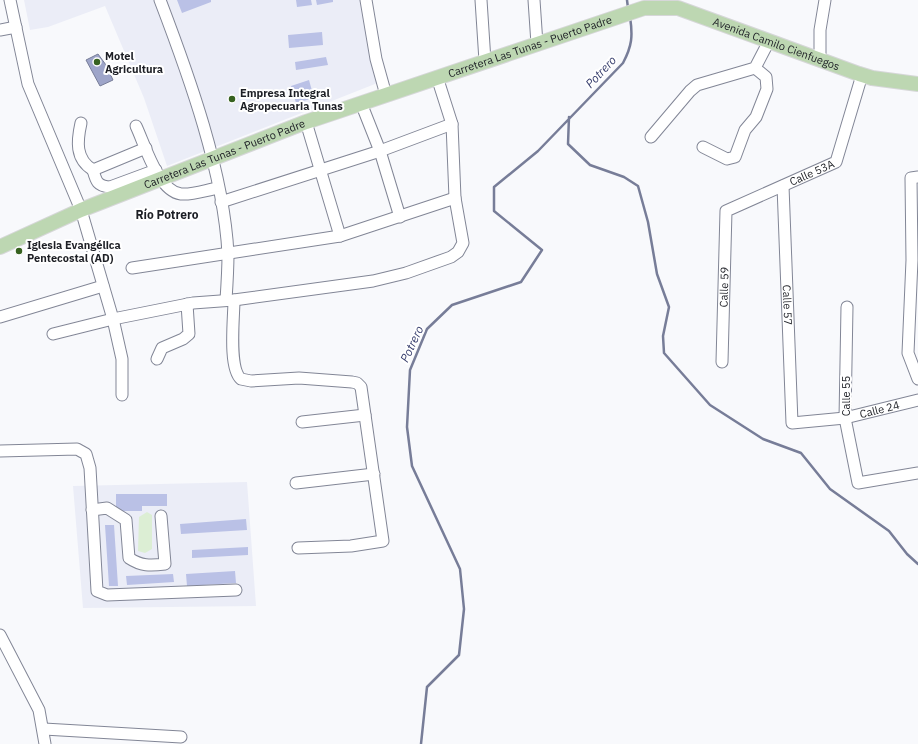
<svg xmlns="http://www.w3.org/2000/svg" width="918" height="744" font-family="'IBM Plex Sans',sans-serif">
<style>
.built{fill:#ebedf7}
.green{fill:#dceed4}
.water{fill:#9ea5c9;stroke:#777d98}
.lines{fill:none;stroke-linecap:round;stroke-linejoin:round}
.stream{stroke:#777d98;stroke-width:2.5}
.building{fill:#bac1e6}
.minor-casing{stroke:#828696;stroke-width:13}
.major-casing{stroke:#d6d7d8;stroke-width:16}
.minor{stroke:#fff;stroke-width:11}
.major{stroke:#bdd7b2;stroke-width:14}
.poi-dot{fill:#376220;stroke:#fff;stroke-width:1.5}
.labels{text-anchor:middle;stroke-width:4;stroke-linejoin:round;paint-order:stroke}
.street-label{font-size:11px;fill:#1d1f25;stroke:#fff}
.poi-label{font-size:11px;font-weight:bold;fill:#1d1f25;stroke:#fff;text-anchor:start}
.water-label{font-size:12px;font-style:italic;fill:#353c6c;stroke:#fff}
.neighbourhood-label{font-size:12px;font-weight:bold;fill:#1d1f25;stroke:#fff}
</style>
<rect width="100%" height="100%" fill="#f8f9fc"/>
<path class="built" d="M 24,0 L 363,0 L 380,82 L 167,166 L 144,98 L 105,6 L 48,27 L 30,30 Z
M 247,482 L 256,606 L 83,608 L 73,486 Z"/>
<path class="green" d="M 147,512 L 152,515 L 152,549 L 145,553 L 138,551 L 139,517 Z"/>
<path class="water" d="M 98,54 L 106,65 L 113,80 L 100,86 L 86,60 Z"/>
<g class="lines">
<path class="stream" d="M 627,0 L 628,8
M 569,117 L 568,144 L 590,165 L 624,177 L 638,186 L 648,222 L 657,274 L 669,307 L 663,336 L 664,353 L 710,405 L 763,439 L 801,453 L 830,489 L 889,531 L 907,554 L 918,564
M 421,744 L 427,687 L 459,655 L 464,609 L 460,569 L 412,466 L 407,427 L 410,370 L 427,329 L 452,305 L 521,282 L 542,250 L 494,211 L 494,187 L 538,151 L 623,63 C 632,46 633,36 630,17"/>
</g>
<path class="building" d="M 177,0 L 211,0 L 211,2 L 182,13 Z
M 296,0 L 311,0 L 312,5 L 297,7 Z
M 316,0 L 333,0 L 333,2 L 317,5 Z
M 322,32 L 323,45 L 289,48 L 288,35 Z
M 326,57 L 328,65 L 296,70 L 295,62 Z
M 309,80 L 314,98 L 296,103 L 291,86 Z
M 116,494 L 167,494 L 167,506 L 142,506 L 142,511 L 116,511 Z
M 246,519 L 247,530 L 181,534 L 180,524 Z
M 105,525 L 114,525 L 118,586 L 109,586 Z
M 248,547 L 248,555 L 192,558 L 192,550 Z
M 235,571 L 236,583 L 187,586 L 186,574 Z
M 173,574 L 174,582 L 127,585 L 126,576 Z"/>
<g class="lines">
<g class="minor-casing">
<g id="minor">
<path d="M 10,0 L 28,84 L 81,210 L 113,319 L 122,359 L 122,395"/>
<path d="M 160,0 C 189,76 224,173 228,254 C 228,269 227,285 226,300"/>
<path d="M 366,0 L 376,59 L 386,95"/>
<path d="M 481,0 L 485,61"/>
<path d="M 534,0 L 537,44"/>
<path d="M 0,30 L 16,27"/>
<path d="M 820,60 L 820,30 L 825,0"/>
<path d="M 361,103 L 380,151 L 400,217"/>
<path d="M 306,122 L 340,236"/>
<path d="M 81,123 C 77,141 75,159 93,170 L 146,148"/>
<path d="M 136,126 C 145,145 158,191 181,194 C 193,195 206,190 218,188"/>
<path d="M 651,137 L 690,91 L 697,85 L 755,68 L 769,41"/>
<path d="M 703,147 L 727,159 L 735,157 L 745,130 L 756,117 L 767,89 L 766,77 L 755,68"/>
<path d="M 93,170 C 96,181 97,186 110,187 L 156,170"/>
<path d="M 918,177 L 911,178 L 912,260 L 908,353 L 918,379"/>
<path id="s1" d="M 783,186 L 792,423 L 845,418 L 918,400"/>
<path d="M 221,202 L 380,151 L 452,124"/>
<path d="M 132,268 L 340,236 L 455,198"/>
<path d="M 234,300 C 234,317 228,368 241,379 L 251,381 L 299,378 L 352,382 L 357,383 L 361,387 L 383,541 L 351,546 L 298,548"/>
<path d="M 847,307 L 845,418 L 858,483 L 918,473"/>
<path d="M 0,317 L 103,286"/>
<path d="M 53,334 L 113,319 L 193,303 L 234,300 L 373,281 L 406,273 L 451,257 L 458,252 L 463,243 L 455,198 L 452,124 L 437,77"/>
<path d="M 157,359 L 162,348 L 183,339 L 189,334 L 187,304"/>
<path id="s2" d="M 722,362 L 726,211 L 836,162 L 862,75"/>
<path d="M 302,422 L 365,415"/>
<path d="M 0,451 L 77,449 L 86,454 L 90,468 L 97,591 L 107,595 L 236,590"/>
<path d="M 296,483 L 374,474"/>
<path d="M 92,510 L 107,508 L 126,520 L 129,558 C 141,566 150,566 165,564 L 161,516"/>
<path d="M 0,635 L 39,710 L 45,744"/>
<path d="M 44,729 L 181,737"/>
</g>
</g>
<g class="major-casing">
<g id="major">
<path id="s3" d="M 0,247 L 81,210 L 306,122 L 644,8 L 678,8 L 859,74 L 872,78 L 918,84"/>
</g>
</g>
<use href="#minor" class="minor"/>
<use href="#major" class="major"/>
</g>
<g class="poi-dot">
<circle cx="97" cy="62" r="4"/>
<circle cx="232" cy="99" r="4"/>
<circle cx="19" cy="251" r="4"/>
</g>
<g class="labels">
<g class="street-label">
<text dy="4" stroke="none"><textPath href="#s3" startOffset="826">Avenida Camilo Cienfuegos</textPath></text>
<text dy="4" stroke="none"><textPath href="#s3" startOffset="567">Carretera Las Tunas - Puerto Padre</textPath></text>
<text dy="4" stroke="none"><textPath href="#s3" startOffset="243">Carretera Las Tunas - Puerto Padre</textPath></text>
<text dy="4" stroke="none"><textPath href="#s2" startOffset="245">Calle 53A</textPath></text>
<text dy="4" stroke="none"><textPath href="#s2" startOffset="75">Calle 59</textPath></text>
<text dy="4" stroke="none"><textPath href="#s1" startOffset="119">Calle 57</textPath></text>
<text transform="translate(846 396) rotate(-90)" y="4">Calle 55</text>
<text dy="4" stroke="none"><textPath href="#s1" startOffset="326">Calle 24</textPath></text>
</g>
<g class="poi-label">
<text x="105" y="60">Motel<tspan x="105" dy="13">Agricultura</tspan></text>
<text x="240" y="97">Empresa Integral<tspan x="240" dy="13">Agropecuaria Tunas</tspan></text>
<text x="27" y="249">Iglesia Evangélica<tspan x="27" dy="13">Pentecostal (AD)</tspan></text>
</g>
<g class="water-label">
<text transform="translate(601 72) rotate(-47)" y="4">Potrero</text>
<text transform="translate(412 344) rotate(-65)" y="4">Potrero</text>
</g>
<g class="neighbourhood-label">
<text x="167" y="219">Río Potrero</text>
</g>
</g>
</svg>
